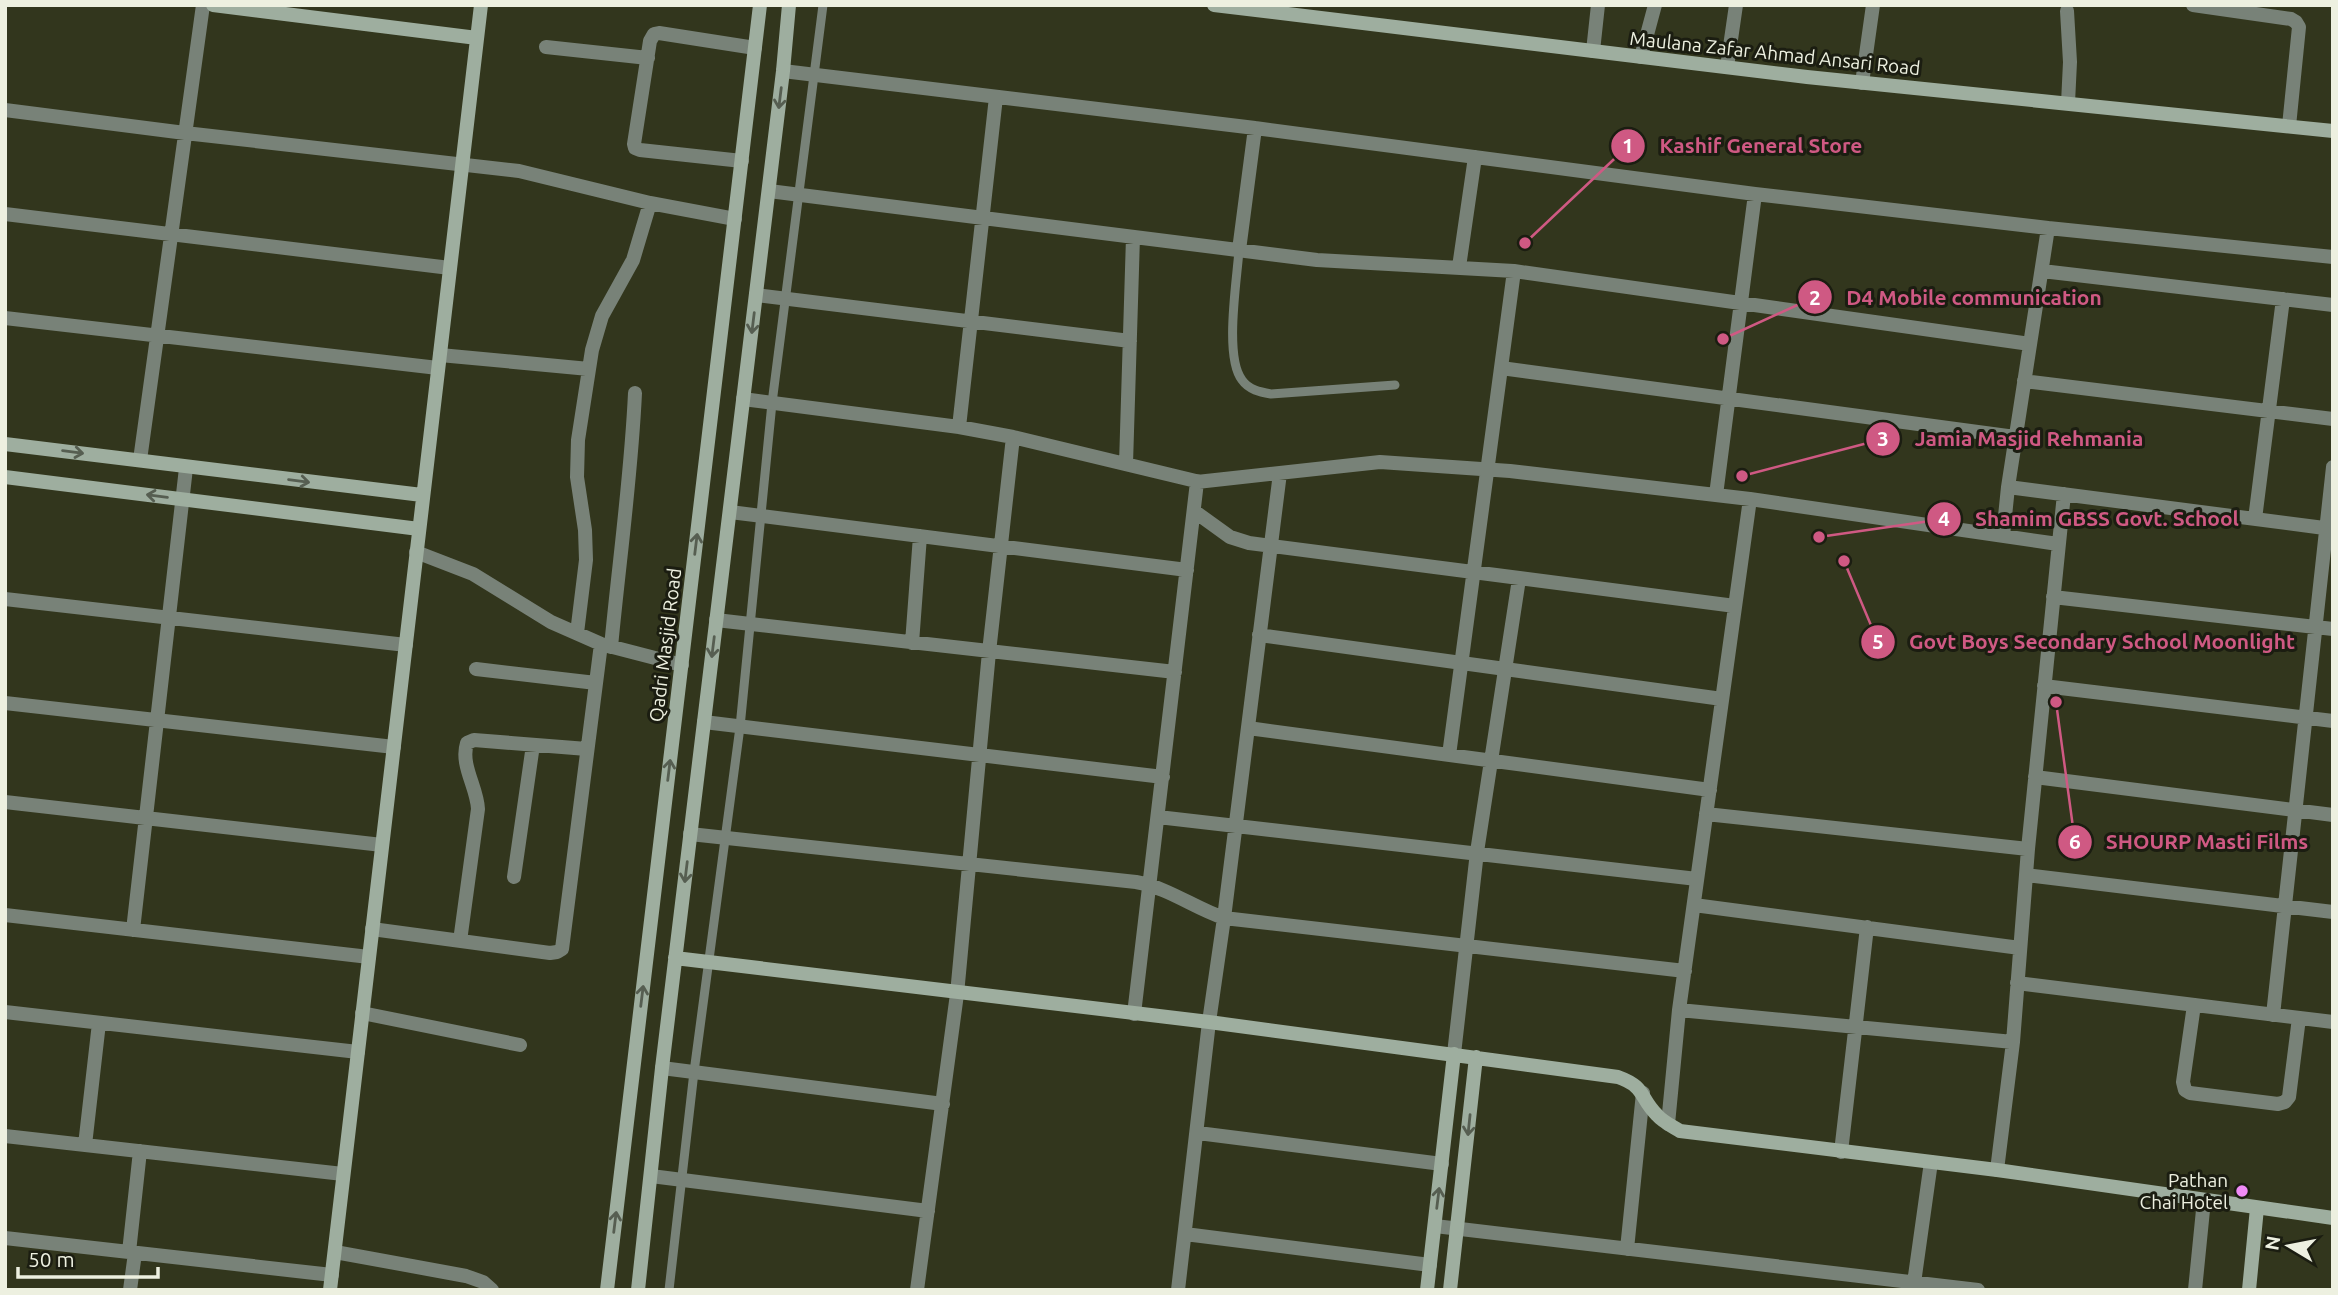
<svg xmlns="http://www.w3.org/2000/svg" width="2338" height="1295" font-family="Ubuntu,sans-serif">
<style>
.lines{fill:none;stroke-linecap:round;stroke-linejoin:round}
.lane{stroke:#788278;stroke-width:9}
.street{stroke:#788278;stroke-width:14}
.secondary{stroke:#9eae9f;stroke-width:14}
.oneway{stroke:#565e51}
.poi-dot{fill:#f08bf6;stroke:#1b1d11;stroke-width:2.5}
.labels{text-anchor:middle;stroke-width:6;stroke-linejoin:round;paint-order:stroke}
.street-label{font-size:19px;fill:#edf0e0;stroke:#1b1d11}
.poi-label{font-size:19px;fill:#edf0e0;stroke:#1b1d11;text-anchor:end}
.leader{fill:none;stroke:#cf5983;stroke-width:2.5}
.callout-dot{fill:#cf5983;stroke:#1b1d11;stroke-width:2.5}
.mark-label{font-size:21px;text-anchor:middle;font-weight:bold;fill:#fff}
.callout-label{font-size:21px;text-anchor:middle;font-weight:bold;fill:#cf5983;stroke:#1b1d11;stroke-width:6;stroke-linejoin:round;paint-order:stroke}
</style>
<rect width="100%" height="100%" fill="#32361d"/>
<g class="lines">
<path class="lane" d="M 1239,250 C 1237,280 1224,357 1242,380 C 1249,390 1260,392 1271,394 L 1395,385
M 669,1290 L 694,1072 L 740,727 L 772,403 L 823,5"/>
<path class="street" d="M 2193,5 L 2291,19 L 2296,22 L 2299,27 L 2289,126
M 2067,11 L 2070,62 L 2068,103
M 546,47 L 648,58
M 1593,51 L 1598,5
M 1641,57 L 1655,5
M 1727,67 L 1736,5
M 783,71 L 1255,128 L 1755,194 L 2048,228 L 2333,257
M 1862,83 L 1873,5
M 5,110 L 185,133 L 519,171 L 650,203 L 735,219
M 742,161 L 640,150 L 635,148 L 634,144 L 650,41 L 654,34 L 659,33 L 755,48
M 769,191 L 1317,260 L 1514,271 L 2030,344
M 5,214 L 450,268
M 1239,250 L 1255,128
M 1459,267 L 1475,157
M 2042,271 L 2333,305
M 756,295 L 1130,341
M 5,318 L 438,368
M 440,355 L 589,369
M 1501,368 L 2015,437
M 2024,381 L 2333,419
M 743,399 L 959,427 L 1013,437 L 1200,482
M 959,427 L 996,97
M 140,460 L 203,5
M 1126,464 L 1133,237
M 2008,487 L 2332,529
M 1716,495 L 1755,194
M 1194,511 L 1230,537 L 1249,543 L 1735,606
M 730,512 L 1187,570
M 2255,519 L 2283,299
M 2003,536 L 2008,487 L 2048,228
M 416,552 L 473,574 L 551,622 L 601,644 L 682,665
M 2053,597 L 2333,629
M 5,599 L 406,645
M 716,620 L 1175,672
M 577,633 L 586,560 L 585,530 L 577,477 L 578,440 L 592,350 L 602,316 L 633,260 L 650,203
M 1259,635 L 1722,699
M 912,643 L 920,536
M 611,647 C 619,562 631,479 635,393
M 476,669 L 596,683
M 2044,686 L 2333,721
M 5,703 L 394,747
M 704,722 L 1163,777
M 1248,728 L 1710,790
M 1449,755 L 1514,271
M 2035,777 L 2333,815
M 5,802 L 382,845
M 1706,814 L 2028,849
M 1158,817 L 1697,879
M 690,834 L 1136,882 C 1169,888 1194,908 1224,918 L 1685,971
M 2026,875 L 2333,912
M 514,877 L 533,745
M 1694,905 L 2020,948
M 5,915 L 369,957
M 372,929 L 550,953 L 557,952 L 562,949 L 601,644
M 133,930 L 186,468
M 460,941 L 478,809 C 477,787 460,765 467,743 L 474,740 L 587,749
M 2017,983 L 2333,1022
M 2194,1005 L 2183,1082 L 2185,1090 L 2190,1093 L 2278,1104 L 2285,1102 L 2289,1097 L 2299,1018
M 1679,1010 L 2013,1042
M 5,1012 L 358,1052
M 362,1013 L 520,1045
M 1134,1014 L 1197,482 L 1380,462 L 1510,471 L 1750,499 L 2058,544
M 2273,1015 L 2333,467
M 1454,1054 L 1477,852 L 1519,579
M 662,1068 L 943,1104
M 1668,1124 L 1679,1010 L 1750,499
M 1198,1133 L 1442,1164
M 5,1136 L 343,1174
M 85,1145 L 99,1023
M 1841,1152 L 1867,927
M 1997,1170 L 2013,1042 L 2028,849 L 2064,494
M 651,1176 L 928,1211
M 1435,1226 L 1978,1290
M 1185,1234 L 1430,1265
M 5,1238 L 332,1275
M 1627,1249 L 1643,1093
M 129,1252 L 140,1151
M 335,1252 L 466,1276 L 483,1282 L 492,1290
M 1914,1283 L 1931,1162
M 130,1290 L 135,1253
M 917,1290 L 957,994 L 989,652 L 1013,437
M 1178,1290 L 1209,1022 L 1224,918 L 1280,473
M 2195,1290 L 2204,1200"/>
<path class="secondary" d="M 213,5 L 477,38
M 1214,5 L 1807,77 L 2333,131
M 5,444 L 422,495
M 5,477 L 419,529
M 675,958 L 1209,1022 L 1618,1077 C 1646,1087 1639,1097 1657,1115 C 1663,1122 1672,1126 1680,1131 L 1997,1170 L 2333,1218
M 330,1290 L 481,5
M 607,1290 L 760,5
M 638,1290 L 662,1068 L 783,71 L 789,5
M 1427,1290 L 1454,1054
M 1450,1290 L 1476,1057
M 2249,1290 L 2257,1208"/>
</g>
<defs><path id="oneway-shaft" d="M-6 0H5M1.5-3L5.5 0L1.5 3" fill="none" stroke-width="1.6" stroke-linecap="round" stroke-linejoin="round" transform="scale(1.75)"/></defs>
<g class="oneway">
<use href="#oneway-shaft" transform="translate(780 98) rotate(97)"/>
<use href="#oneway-shaft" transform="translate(753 323) rotate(97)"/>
<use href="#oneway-shaft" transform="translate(73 452) rotate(7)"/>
<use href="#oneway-shaft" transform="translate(299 481) rotate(7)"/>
<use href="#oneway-shaft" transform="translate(157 496) rotate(-173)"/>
<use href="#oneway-shaft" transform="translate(696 544) rotate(-83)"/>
<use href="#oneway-shaft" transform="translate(713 647) rotate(97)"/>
<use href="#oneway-shaft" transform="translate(669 770) rotate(-83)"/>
<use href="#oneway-shaft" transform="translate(686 872) rotate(97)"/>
<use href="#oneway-shaft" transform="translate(642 996) rotate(-83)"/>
<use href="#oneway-shaft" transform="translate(1469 1125) rotate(96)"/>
<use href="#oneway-shaft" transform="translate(1438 1198) rotate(-83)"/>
<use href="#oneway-shaft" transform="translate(615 1222) rotate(-83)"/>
</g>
<circle class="poi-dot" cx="2242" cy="1191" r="7"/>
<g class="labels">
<g class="street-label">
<text transform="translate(1775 53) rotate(6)" y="7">Maulana Zafar Ahmad Ansari Road</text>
<text transform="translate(665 645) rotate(-83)" y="7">Qadri Masjid Road</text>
</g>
<g class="poi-label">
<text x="2228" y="1187">Pathan<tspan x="2228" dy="22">Chai Hotel</tspan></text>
</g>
</g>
<path class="leader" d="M1525 243L1628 146M1723 339L1815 297M1742 476L1883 439M1819 537L1944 519M1844 561L1878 642M2056 702L2075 842"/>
<g class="callout-dot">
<circle cx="1525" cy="243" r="7"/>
<circle cx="1723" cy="339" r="7"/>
<circle cx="1742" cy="476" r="7"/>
<circle cx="1819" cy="537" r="7"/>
<circle cx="1844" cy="561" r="7"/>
<circle cx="2056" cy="702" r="7"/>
<circle cx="1628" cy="146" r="18"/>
<circle cx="1815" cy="297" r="18"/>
<circle cx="1883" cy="439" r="18"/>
<circle cx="1944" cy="519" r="18"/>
<circle cx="1878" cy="642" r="18"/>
<circle cx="2075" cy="842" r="18"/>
</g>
<g class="mark-label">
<text x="1628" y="153">1</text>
<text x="1815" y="305">2</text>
<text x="1883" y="446">3</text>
<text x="1944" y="526">4</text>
<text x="1878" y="649">5</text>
<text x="2075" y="849">6</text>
</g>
<g class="callout-label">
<text x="1761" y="153">Kashif General Store</text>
<text x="1974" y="305">D4 Mobile communication</text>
<text x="2029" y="446">Jamia Masjid Rehmania</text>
<text x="2107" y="526">Shamim GBSS Govt. School</text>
<text x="2102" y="649">Govt Boys Secondary School Moonlight</text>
<text x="2207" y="849">SHOURP Masti Films</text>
</g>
<rect width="2338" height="1295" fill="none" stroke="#edf0e0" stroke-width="14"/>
<g transform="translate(2289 1246) rotate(280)" stroke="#1b1d11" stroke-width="5" paint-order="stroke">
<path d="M0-5L12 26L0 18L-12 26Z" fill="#edf0e0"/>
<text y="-10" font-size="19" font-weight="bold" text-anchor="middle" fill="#edf0e0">N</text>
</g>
<path d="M18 1267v10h140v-10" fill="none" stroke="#edf0e0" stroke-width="3.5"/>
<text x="28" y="1267" font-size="21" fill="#edf0e0" stroke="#1b1d11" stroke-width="5" paint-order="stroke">50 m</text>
</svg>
